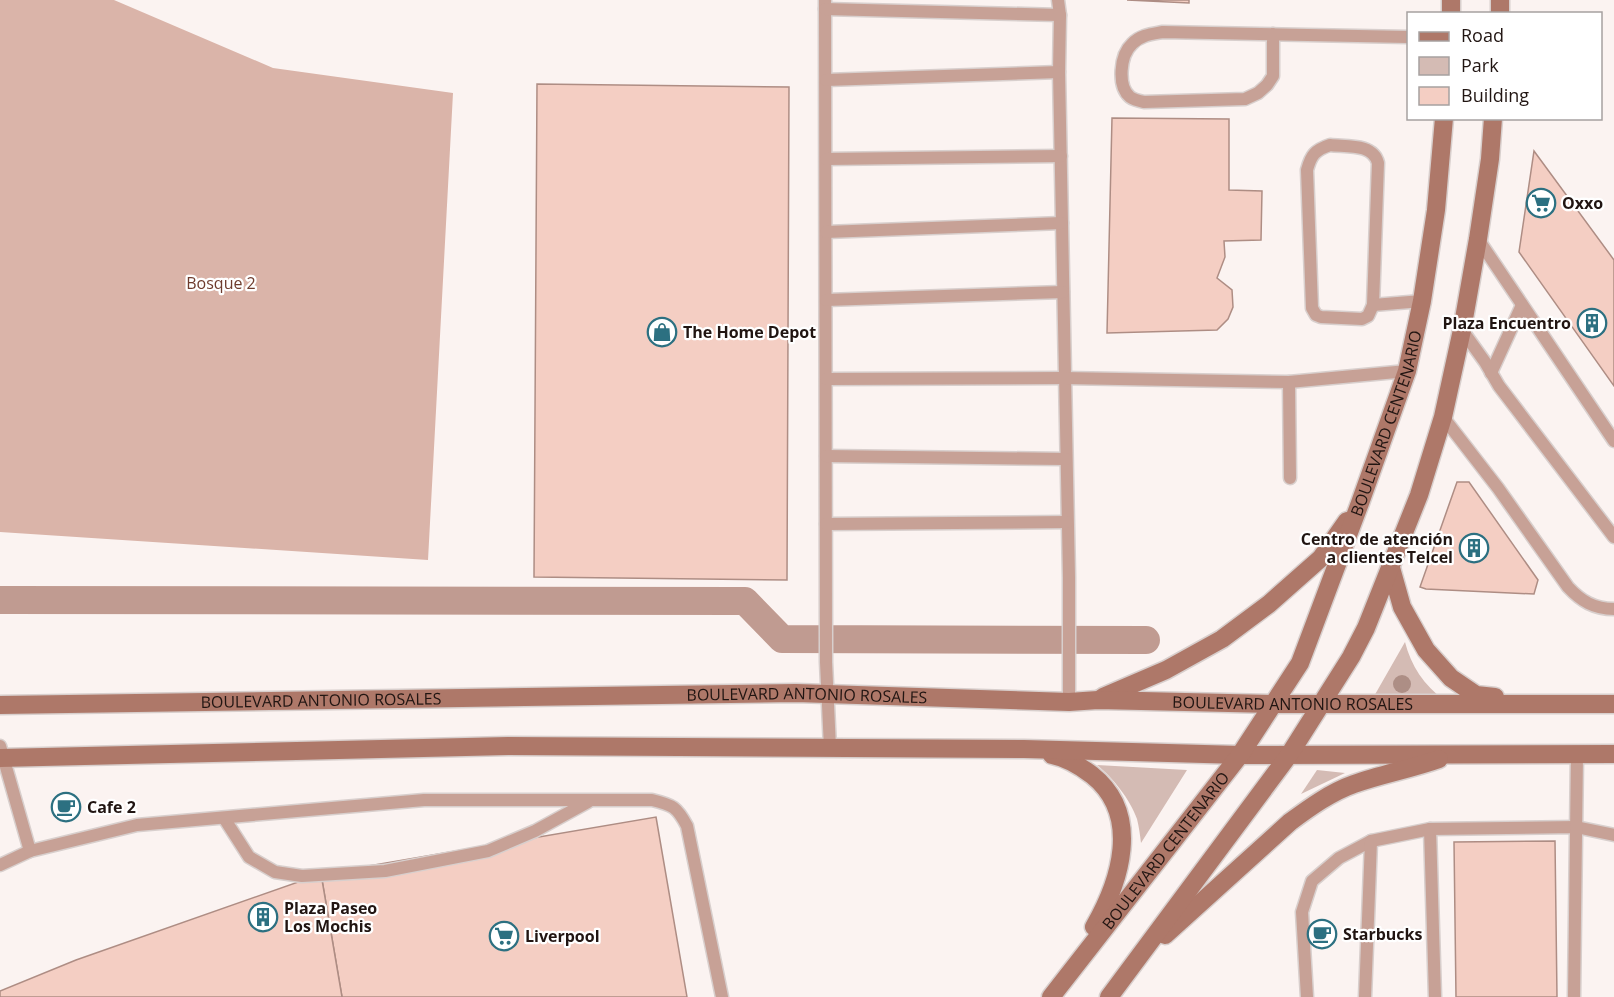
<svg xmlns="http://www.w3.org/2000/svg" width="1614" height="997" viewBox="0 0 1614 997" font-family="'Open Sans',sans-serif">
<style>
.green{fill:#d4bbb4}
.forest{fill:#dab4a9}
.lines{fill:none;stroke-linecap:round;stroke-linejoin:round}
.canal{stroke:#c09b91;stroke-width:28}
.building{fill:#f4cec3;stroke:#ae8d84;stroke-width:1.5}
.lane-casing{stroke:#d8cfcd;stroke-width:15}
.secondary-casing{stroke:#d8cfcd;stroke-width:21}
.lane{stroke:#c7a196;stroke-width:12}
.secondary{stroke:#ae7869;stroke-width:18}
.tree{fill:#ad8e85}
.labels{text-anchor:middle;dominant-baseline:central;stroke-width:4.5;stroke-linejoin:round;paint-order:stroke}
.poi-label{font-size:16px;font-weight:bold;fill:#211512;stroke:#fff;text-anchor:start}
.park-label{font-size:16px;fill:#6e3b2d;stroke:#fff}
.street-label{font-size:16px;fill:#211512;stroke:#fff}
</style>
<rect width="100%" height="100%" fill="#fbf3f1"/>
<g class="green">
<path d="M1405,642C1411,666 1424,685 1444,700L1373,698Z"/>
<path d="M1097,765L1187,770L1141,843C1140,835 1139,827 1137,819C1130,799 1113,778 1097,765Z"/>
<polygon points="1317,770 1345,773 1301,794"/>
</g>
<polygon class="forest" points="0,0 114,0 273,68 453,93 428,560 0,532"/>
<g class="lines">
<polyline class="canal" points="0,600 745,601 782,639 1146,640"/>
</g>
<g class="building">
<polygon points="1127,0 1189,0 1189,3"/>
<polygon points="537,84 789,87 787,580 534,577"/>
<polygon points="1112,118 1229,119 1229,190 1262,191 1261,240 1224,241 1225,257 1217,278 1232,290 1233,307 1228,319 1217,330 1107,333"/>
<polygon points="1534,151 1614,260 1614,386 1519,252"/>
<polygon points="1457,482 1469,482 1538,580 1534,594 1426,589 1420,587"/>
<polygon points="656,817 687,997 342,997 321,874"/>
<polygon points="1555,841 1557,997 1456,997 1454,842"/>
<polygon points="321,874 342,997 0,997 0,991 76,960"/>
</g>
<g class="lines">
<g class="lane-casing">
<g id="lane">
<polyline points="825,0 826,662 830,748"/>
<polyline points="1058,0 1060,15 1059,72 1069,577 1069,702"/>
<polyline points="825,9 1060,15"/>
<path d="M1273,34V76L1267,85L1258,93L1245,99L1144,102C1139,101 1134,100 1130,97C1117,86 1120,55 1132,44C1140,35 1152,34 1163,32L1408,37"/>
<polyline points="826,80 1059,72"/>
<path d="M1330,145C1346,147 1373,143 1378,163L1373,305L1368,316L1362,319L1321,317L1316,315L1312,308L1307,170C1311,155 1315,150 1330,145Z"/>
<polyline points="826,159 1061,156"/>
<polyline points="826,232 1062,223"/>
<polyline points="1478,239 1614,441"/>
<polyline points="826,300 1063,292"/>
<polyline points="1373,305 1422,301"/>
<polyline points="1462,330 1485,362 1499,386 1614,537"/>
<polyline points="1491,373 1522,305"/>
<polyline points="826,379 1064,378 1289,382 1407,371"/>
<polyline points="1289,382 1290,478"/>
<path d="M1443,417L1498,488L1568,587C1581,601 1594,609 1614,609"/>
<polyline points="826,456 1066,459"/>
<polyline points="826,524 1067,522"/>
<polyline points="0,746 30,851 0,865"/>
<polyline points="224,818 249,857 275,872 302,876 385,871 488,851 535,831 588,802"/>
<polyline points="1430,829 1435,997"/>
<path d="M30,851L137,825L424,800H652C673,805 677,807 687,826L722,997"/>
<polyline points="1307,997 1302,912 1312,881 1339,858 1371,841 1430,829 1576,827 1614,835"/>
<polyline points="1365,997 1371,841"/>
<polyline points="1574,997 1577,754"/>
</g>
</g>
<g class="secondary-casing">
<g id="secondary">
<polyline points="1451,14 1451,0"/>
<polyline points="1500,14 1500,0"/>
<polyline points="1391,568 1402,607 1426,650 1451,678 1476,695 1495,697"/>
<polyline points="1103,697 1166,670 1222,639 1269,604 1321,558 1347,521"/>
<path id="s1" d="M0,705L796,693L1069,702L1098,700L1273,704H1614"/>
<path d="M1052,755C1067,758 1080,766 1092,775C1142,815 1120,882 1094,927"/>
<polyline points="0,758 508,746 1024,749 1240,755 1614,754"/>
<path d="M1165,935L1290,822C1309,808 1331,792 1354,784C1382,774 1411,769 1439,759"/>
<path id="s2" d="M1051,997L1240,755L1300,663L1360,503L1407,371L1422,301L1436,210L1444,118"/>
<polyline points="1109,997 1289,755 1351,657 1366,628 1419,495 1443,417 1462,330 1478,239 1490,159 1493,118"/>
</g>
</g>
<use href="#lane" class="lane"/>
<use href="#secondary" class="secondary"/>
</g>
<circle class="tree" cx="1402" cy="684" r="9"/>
<defs>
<g id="supermarket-ring" transform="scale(1.5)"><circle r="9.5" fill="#fff" stroke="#2c7081" stroke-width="1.5"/><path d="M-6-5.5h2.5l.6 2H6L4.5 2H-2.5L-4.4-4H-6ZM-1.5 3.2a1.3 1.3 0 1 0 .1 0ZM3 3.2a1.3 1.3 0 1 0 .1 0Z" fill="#2c7081"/></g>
<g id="building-ring" transform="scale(1.5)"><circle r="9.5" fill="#fff" stroke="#2c7081" stroke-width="1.5"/><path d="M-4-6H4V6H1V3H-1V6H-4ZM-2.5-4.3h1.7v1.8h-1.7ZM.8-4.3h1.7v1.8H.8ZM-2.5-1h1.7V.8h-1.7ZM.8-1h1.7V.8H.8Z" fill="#2c7081"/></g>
<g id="shop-ring" transform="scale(1.5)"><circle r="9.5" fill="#fff" stroke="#2c7081" stroke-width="1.5"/><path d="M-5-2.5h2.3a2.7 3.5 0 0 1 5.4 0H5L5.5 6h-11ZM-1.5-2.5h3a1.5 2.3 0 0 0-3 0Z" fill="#2c7081"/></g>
<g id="cafe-ring" transform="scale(1.5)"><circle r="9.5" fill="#fff" stroke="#2c7081" stroke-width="1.5"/><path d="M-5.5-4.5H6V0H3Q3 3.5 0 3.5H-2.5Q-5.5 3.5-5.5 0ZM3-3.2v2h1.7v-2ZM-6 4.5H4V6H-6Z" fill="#2c7081"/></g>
</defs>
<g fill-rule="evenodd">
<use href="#supermarket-ring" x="1541" y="203"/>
<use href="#building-ring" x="1592" y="323"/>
<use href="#shop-ring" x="662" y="332"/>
<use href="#building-ring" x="1474" y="548"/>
<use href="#cafe-ring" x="66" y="807"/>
<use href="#building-ring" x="263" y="917"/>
<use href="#cafe-ring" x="1322" y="934"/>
<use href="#supermarket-ring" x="504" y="936"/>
</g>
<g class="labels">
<g class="poi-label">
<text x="1562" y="203">Oxxo</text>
<text x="1571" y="323" text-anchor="end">Plaza Encuentro</text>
<text x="683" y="332">The Home Depot</text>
<text x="1453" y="539" text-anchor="end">Centro de atención<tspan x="1453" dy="18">a clientes Telcel</tspan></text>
<text x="87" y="807">Cafe 2</text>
<text x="284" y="908">Plaza Paseo<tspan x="284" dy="18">Los Mochis</tspan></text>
<text x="1343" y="934">Starbucks</text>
<text x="525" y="936">Liverpool</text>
</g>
<g class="park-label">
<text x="221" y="283">Bosque 2</text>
</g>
<g class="street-label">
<text stroke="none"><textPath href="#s2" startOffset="672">BOULEVARD CENTENARIO</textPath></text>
<text stroke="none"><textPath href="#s1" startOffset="807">BOULEVARD ANTONIO ROSALES</textPath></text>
<text stroke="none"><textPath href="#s1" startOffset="321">BOULEVARD ANTONIO ROSALES</textPath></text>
<text stroke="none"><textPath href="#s1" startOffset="1293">BOULEVARD ANTONIO ROSALES</textPath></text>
<text stroke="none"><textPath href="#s2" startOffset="186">BOULEVARD CENTENARIO</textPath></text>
</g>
</g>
<rect x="1407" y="12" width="195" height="108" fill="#ffffff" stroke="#a6a1a0" stroke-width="1.5"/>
<rect x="1419" y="32" width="30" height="9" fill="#ae7869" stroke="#a6a1a0" stroke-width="1.5"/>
<text x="1461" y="42" font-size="18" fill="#211512">Road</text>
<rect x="1419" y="57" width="30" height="18" fill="#d4bbb4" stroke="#a6a1a0" stroke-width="1.5"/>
<text x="1461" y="72" font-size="18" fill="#211512">Park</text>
<rect x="1419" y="87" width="30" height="18" fill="#f4cec3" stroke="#a6a1a0" stroke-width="1.5"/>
<text x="1461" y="102" font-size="18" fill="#211512">Building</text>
</svg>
